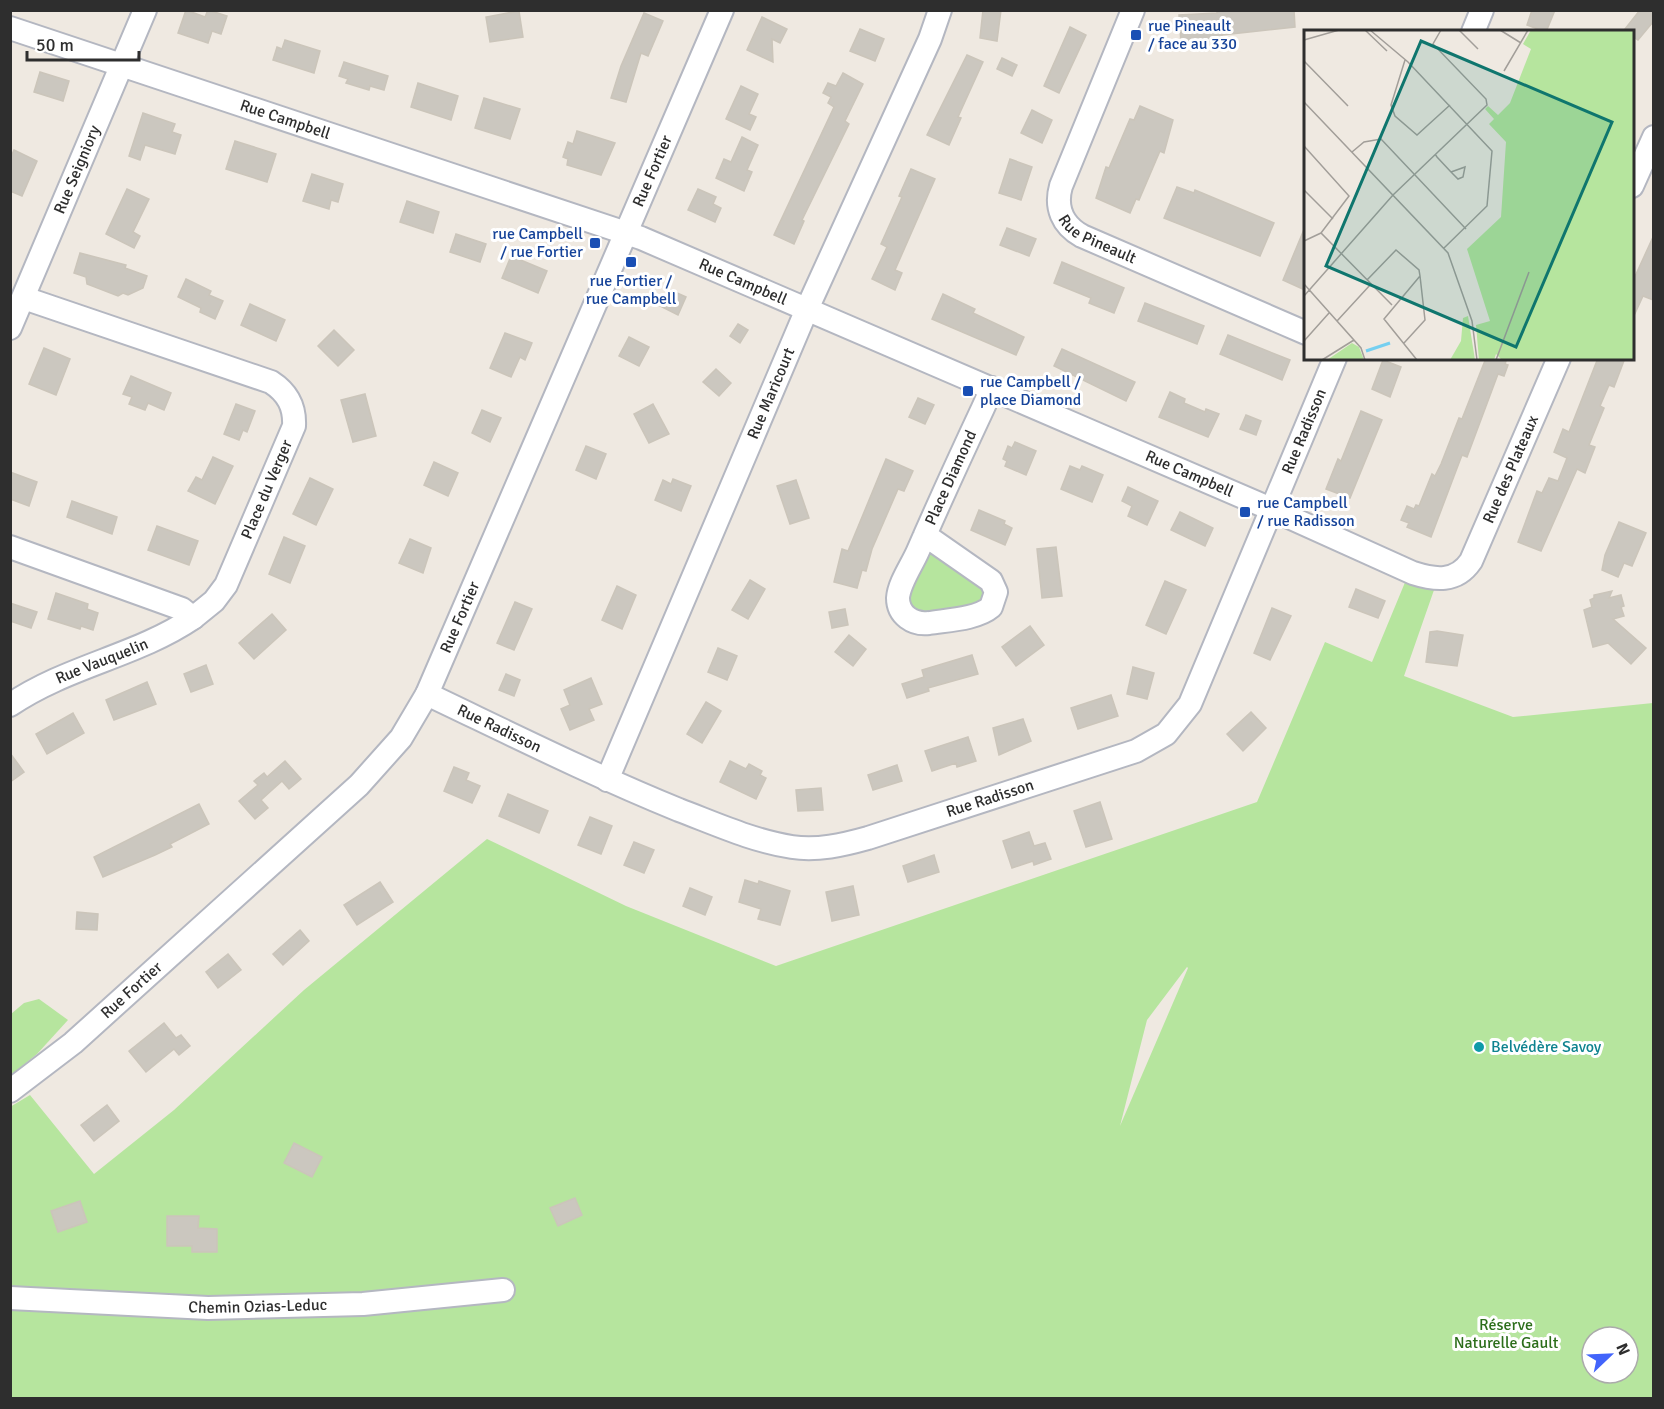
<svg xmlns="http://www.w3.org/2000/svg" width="1664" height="1409" viewBox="0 0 1664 1409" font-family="Signika,sans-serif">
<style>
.green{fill:#b6e59e;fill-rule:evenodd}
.building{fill:#cbc7bf;stroke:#cbc5ba;stroke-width:1.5}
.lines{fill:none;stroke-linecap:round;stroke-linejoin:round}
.minor-casing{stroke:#b4b7c1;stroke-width:26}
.minor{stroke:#fff;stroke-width:22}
.transit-dot{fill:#1a4fb4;stroke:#fff;stroke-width:2}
.culture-dot{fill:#0f9aa8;stroke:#fff;stroke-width:2}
.labels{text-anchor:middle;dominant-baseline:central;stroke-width:6;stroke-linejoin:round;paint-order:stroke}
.transit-label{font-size:16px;fill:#164399;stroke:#fff;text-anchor:start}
.street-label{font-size:16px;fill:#2e2e2e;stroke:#fff}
.culture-label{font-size:16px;fill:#0d838f;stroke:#fff;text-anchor:start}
.park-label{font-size:16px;fill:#2c6e1b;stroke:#fff}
.inset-river{fill:none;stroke:#75cff0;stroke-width:3}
.inset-road{fill:none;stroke:#a29e99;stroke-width:1.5}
.view{fill:#0f766e;fill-opacity:0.15;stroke:#0f766e;stroke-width:3}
.inset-edge{fill:none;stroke:#2e2e2e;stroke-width:3}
</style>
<rect width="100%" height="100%" fill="#efe9e1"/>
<g class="green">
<polygon points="931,553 982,588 985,597 979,605 917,615 906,598 927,555"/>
<path d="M1406,580L1434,590L1404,676L1513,717L1653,703V1398H11L10,1107L30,1095L94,1174L174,1110L304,990L487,839L626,906L776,966L1257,802L1325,642L1372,662ZM1187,967L1188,968L1120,1126L1147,1020ZM1592,1337H1628V1373H1592Z"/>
<polygon points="39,999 68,1020 37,1054 11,1075 11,1014 24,1003"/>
</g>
<g class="building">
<polygon points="186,10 205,17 208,10 227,16 221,34 212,31 208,43 178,33"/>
<polygon points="983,10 1001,10 997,41 980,38"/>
<polygon points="1217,10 1294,10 1295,27 1222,35 1222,40 1181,43 1179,15 1217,13"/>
<polygon points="1532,10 1555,10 1546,32 1527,25"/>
<polygon points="1640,10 1653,10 1653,22 1638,40 1632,36 1632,32 1625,29"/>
<polygon points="519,11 523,37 490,42 486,17"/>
<polygon points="644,13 663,21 648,56 641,53 626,102 611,98 621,66"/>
<polygon points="762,17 787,29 780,43 772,39 773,62 747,50"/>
<polygon points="1070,27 1086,35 1059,93 1044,86"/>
<polygon points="860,29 884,39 875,61 850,51"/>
<polygon points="285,40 320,51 314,73 273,60 277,47 282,49"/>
<polygon points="967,55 983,62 958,117 961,118 949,145 927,135"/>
<polygon points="1002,58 1017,65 1012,76 997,69"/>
<polygon points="344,62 388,76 384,90 370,86 369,90 346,83 348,79 339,76"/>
<polygon points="40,72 69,81 63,101 34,92"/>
<polygon points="843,73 863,84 845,121 849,124 802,220 804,221 794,244 774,235 834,107 828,103 831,97 823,93 828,83 836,86"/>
<polygon points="418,83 458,96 451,120 411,107"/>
<polygon points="741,86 758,94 749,114 756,117 750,130 726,119"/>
<polygon points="484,98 520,109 510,139 475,128"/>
<polygon points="1140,106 1173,120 1164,153 1160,151 1139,200 1136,199 1130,213 1096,198 1106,167 1109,168 1130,119 1134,120"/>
<polygon points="1032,110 1052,120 1042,143 1021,133"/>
<polygon points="143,113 175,124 172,132 181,135 175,154 145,145 140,160 129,156"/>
<polygon points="577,131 615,143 601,175 567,165 568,159 563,157 568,142 573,144"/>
<polygon points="742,137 758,145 747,170 752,172 744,191 716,178 724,159 731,162"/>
<polygon points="235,141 276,154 267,182 226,169"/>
<polygon points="14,150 37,161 22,196 10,191 10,159"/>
<polygon points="1010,159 1032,167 1021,200 999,193"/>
<polygon points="911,169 935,179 895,270 902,273 895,290 872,279 887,247 881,244 902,197 899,196"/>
<polygon points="312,174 343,184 338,202 331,200 329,209 303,201"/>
<polygon points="1177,187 1194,193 1195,190 1274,223 1260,256 1164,218"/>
<polygon points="127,189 149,199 133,232 140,236 134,248 106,234"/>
<polygon points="698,189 716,197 713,204 721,208 715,222 688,210"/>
<polygon points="407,201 439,212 433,233 400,222"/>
<polygon points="1305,227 1305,290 1283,280"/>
<polygon points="1007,228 1036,239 1029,256 1000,245"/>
<polygon points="456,234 486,244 480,262 450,252"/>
<polygon points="1653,237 1653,300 1643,296 1632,320 1632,283"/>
<polygon points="80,253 126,265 125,268 147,276 143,288 128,295 123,293 118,296 87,284 86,277 74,273"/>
<polygon points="511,256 547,271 538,293 502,278"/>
<polygon points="1062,262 1124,288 1114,313 1089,303 1091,298 1054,283"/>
<polygon points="186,279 211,291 209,295 223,301 215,319 200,312 201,308 178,297"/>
<polygon points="668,289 686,297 678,315 660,306"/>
<polygon points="943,294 975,309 973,313 1024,337 1016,355 932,319"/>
<polygon points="1145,303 1204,326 1197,344 1138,321"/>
<polygon points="250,304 285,320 276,341 241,325"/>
<polygon points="738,324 748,330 740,343 730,336"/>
<polygon points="334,330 354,350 338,366 318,346"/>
<polygon points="505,333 532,343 525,360 520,357 511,377 490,368"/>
<polygon points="1228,335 1290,360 1282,380 1220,354"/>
<polygon points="629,337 649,347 639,366 619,356"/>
<polygon points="44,348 70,359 56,395 29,384"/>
<polygon points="1062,349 1135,382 1126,401 1054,366"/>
<polygon points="1486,358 1507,358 1505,364 1508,365 1504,376 1498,374 1467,457 1462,455 1431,537 1407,527 1409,523 1401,520 1407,506 1414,509 1416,505 1419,506 1432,474 1435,476 1441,464 1459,418 1462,419"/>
<polygon points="1598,358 1625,358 1614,387 1609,385 1600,406 1604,408 1589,445 1595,447 1585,473 1577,469 1541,551 1518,542 1537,491 1542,493 1549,478 1558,481 1567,458 1554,452 1563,429 1569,432"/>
<polygon points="1383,360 1401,367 1390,397 1372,389"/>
<polygon points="716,369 731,383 719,396 703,382"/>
<polygon points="131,376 171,393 164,410 148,403 145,410 129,404 132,397 123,394"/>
<polygon points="1170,392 1185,399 1184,403 1205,412 1206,409 1219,414 1208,437 1159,417"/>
<polygon points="365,394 376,436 353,442 341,400"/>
<polygon points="918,398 934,405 925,424 909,417"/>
<polygon points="236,404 255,411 247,432 243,430 239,440 224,434"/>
<polygon points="653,404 669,434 649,443 634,414"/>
<polygon points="482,410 501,418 490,442 472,433"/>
<polygon points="1361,411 1382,420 1350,498 1326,489 1338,459 1341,461"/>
<polygon points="1246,415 1261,421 1256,435 1240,429"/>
<polygon points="1015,442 1036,451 1026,475 1005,466 1007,461 1003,459 1008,446 1012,448"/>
<polygon points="586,446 606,454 596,479 576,470"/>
<polygon points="213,457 233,466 215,504 188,491 196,477 202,480"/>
<polygon points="886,459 913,471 904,491 898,489 872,549 866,571 862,570 857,588 834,582 842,549 848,551"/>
<polygon points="434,462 458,473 448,496 424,485"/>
<polygon points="1070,466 1080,470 1082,466 1103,475 1092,502 1061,489"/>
<polygon points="10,472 37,482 29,506 10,499"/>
<polygon points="310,478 333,489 316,525 293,514"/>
<polygon points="673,479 691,486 681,511 655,500 663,480 671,484"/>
<polygon points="796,480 809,518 790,524 777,486"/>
<polygon points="1128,487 1158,501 1147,525 1128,516 1132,506 1122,501"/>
<polygon points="72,501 117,517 112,534 67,517"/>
<polygon points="979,510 1005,521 1004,524 1012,528 1005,545 971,530"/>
<polygon points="1180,512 1213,528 1205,546 1171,530"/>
<polygon points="1619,522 1646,533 1632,566 1624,563 1618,577 1602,570 1605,555"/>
<polygon points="157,526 198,541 189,565 148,550"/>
<polygon points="284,537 305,546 290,583 269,574"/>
<polygon points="410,539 431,548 423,573 399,563"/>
<polygon points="1056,547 1062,596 1042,598 1037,549"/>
<polygon points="750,580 765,589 748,619 732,610"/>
<polygon points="1165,581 1186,590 1166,634 1146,625"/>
<polygon points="617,586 636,595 622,629 602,620"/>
<polygon points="1356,589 1385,601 1378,618 1349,607"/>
<polygon points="1612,591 1609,598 1621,595 1624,606 1621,607 1624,616 1613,619 1646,648 1631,664 1608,643 1593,647 1584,610 1592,607 1590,600 1594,598 1594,595"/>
<polygon points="56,593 88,604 87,609 98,613 93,630 81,626 80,629 48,619"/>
<polygon points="515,602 532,609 514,650 497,643"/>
<polygon points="10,603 37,612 31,628 10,621"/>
<polygon points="1272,608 1291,616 1270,660 1254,653"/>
<polygon points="845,609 848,625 832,628 829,612"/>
<polygon points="272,614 286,630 254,659 239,643"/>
<polygon points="1030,626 1044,645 1016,666 1002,647"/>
<polygon points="1437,631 1463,635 1457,666 1426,662 1430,632"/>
<polygon points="849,635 866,649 853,666 835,652"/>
<polygon points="718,648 737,656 727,680 708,672"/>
<polygon points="972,655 978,674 928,688 929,691 907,698 902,684 924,677 922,670"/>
<polygon points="206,665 213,684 191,692 184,674"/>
<polygon points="1133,667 1154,673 1147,699 1127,694"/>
<polygon points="506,674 520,680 514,696 499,690"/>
<polygon points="591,678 602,704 589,709 594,720 570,730 561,709 570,705 564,690"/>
<polygon points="147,682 156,704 114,720 106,700"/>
<polygon points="1111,695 1118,716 1078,729 1071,708"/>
<polygon points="706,702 721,711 702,743 687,734"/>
<polygon points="1251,712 1266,728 1243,751 1227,734"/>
<polygon points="73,713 84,733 47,754 36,734"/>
<polygon points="1023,719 1031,741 999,755 993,728"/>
<polygon points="968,737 976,761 957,767 956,763 932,771 925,751"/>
<polygon points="10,753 24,772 10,782"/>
<polygon points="285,761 301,779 289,789 282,781 261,800 268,808 255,819 239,801 258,785 254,781 264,773 267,777"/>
<polygon points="730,761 746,769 749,764 762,771 760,775 766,778 756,799 720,782"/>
<polygon points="897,765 902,781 873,790 868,775"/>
<polygon points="454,767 469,773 466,780 480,786 472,803 444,791"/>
<polygon points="821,788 823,810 798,811 796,790"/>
<polygon points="508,794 548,811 539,833 499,816"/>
<polygon points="1100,802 1112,839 1086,847 1074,811"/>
<polygon points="199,804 209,824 170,844 172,847 155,855 103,877 94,857"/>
<polygon points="590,817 612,826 601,854 578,845"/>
<polygon points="1029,832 1034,846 1045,843 1051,859 1034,865 1033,861 1012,868 1003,841"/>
<polygon points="634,842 654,850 644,873 624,865"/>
<polygon points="934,855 939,872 908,882 903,866"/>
<polygon points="745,880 758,884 759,881 790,891 780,925 758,919 761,909 739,902"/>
<polygon points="380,882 393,902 357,925 344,905"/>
<polygon points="853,886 859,915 832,921 826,892"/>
<polygon points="690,888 712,897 705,915 683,906"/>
<polygon points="77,912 98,914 97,930 76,929"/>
<polygon points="300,930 309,941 283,965 273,954"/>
<polygon points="228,954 241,970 218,988 206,972"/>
<polygon points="164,1023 176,1038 181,1035 190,1046 179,1055 174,1049 146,1072 129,1051"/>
<polygon points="107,1105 119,1121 94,1141 81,1125"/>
<polygon points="294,1143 322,1157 312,1177 284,1163"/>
<polygon points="575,1198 582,1215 558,1226 550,1208"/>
<polygon points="80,1201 87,1222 58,1232 51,1211"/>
<polygon points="167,1216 199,1216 198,1228 217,1229 217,1252 192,1252 192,1246 167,1246"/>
</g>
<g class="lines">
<g class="minor-casing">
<g id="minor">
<path id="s1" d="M1133,10L1061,186C1055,207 1062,225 1082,236L1306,333"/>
<path id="s2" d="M10,28L641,238L1271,509L1413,573C1435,580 1456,583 1471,561L1559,358"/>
<polyline points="1473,32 1482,10"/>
<polyline points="1632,186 1654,137"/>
<path id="s3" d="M10,328L145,10"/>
<path id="s4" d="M925,535L991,581L996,592L991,607C977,619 948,620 929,623C913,625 898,615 898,598C899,583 912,565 918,551C939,503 961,455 983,408L992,388"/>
<path id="s5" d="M10,547L182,609L193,618L214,601L226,585L294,426C295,407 288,393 271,382L24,298"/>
<path id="s6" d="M427,694C511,734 593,775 679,810C716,824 753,841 792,847C817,851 843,845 868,838L1136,751L1166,734L1190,704L1335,358"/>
<path id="s7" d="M10,705C67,666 137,656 193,618"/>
<path id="s8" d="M607,780L807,309L930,39L940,10"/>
<path id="s9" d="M10,1091L73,1043L359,785L401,738L427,694L722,10"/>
<path id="s10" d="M10,1298L208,1308L363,1304L503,1290"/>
</g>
</g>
<use href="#minor" class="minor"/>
</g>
<g class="transit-dot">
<rect x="1130" y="29" width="12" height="12" rx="3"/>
<rect x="589" y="237" width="12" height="12" rx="3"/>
<rect x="625" y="256" width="12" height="12" rx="3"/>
<rect x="962" y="385" width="12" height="12" rx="3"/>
<rect x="1239" y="506" width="12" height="12" rx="3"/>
</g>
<circle class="culture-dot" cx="1479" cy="1047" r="6"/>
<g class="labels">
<g class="transit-label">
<text x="1148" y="26">rue Pineault<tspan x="1148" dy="18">/ face au 330</tspan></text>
<text x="583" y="234" text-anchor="end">rue Campbell<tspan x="583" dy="18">/ rue Fortier</tspan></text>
<text x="631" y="281" text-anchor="middle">rue Fortier /<tspan x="631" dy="18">rue Campbell</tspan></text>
<text x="980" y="382">rue Campbell /<tspan x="980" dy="18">place Diamond</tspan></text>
<text x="1257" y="503">rue Campbell<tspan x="1257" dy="18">/ rue Radisson</tspan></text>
</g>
<g class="street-label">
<text stroke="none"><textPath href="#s2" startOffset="290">Rue Campbell</textPath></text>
<text stroke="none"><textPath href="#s3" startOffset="172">Rue Seigniory</textPath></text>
<text stroke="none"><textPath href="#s9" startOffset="1148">Rue Fortier</textPath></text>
<text stroke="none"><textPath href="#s1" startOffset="264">Rue Pineault</textPath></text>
<text stroke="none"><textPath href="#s2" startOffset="776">Rue Campbell</textPath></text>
<text stroke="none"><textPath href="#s8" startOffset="420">Rue Maricourt</textPath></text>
<text stroke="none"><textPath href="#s6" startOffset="1124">Rue Radisson</textPath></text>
<text stroke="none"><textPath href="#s2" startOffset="1671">Rue des Plateaux</textPath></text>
<text stroke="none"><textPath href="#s2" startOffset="1262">Rue Campbell</textPath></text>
<text stroke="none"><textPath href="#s4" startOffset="350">Place Diamond</textPath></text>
<text stroke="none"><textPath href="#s5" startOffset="348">Place du Verger</textPath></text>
<text stroke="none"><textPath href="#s9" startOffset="662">Rue Fortier</textPath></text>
<text stroke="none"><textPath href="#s7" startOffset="102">Rue Vauquelin</textPath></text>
<text stroke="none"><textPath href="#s6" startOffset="80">Rue Radisson</textPath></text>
<text stroke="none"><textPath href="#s6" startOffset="602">Rue Radisson</textPath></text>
<text stroke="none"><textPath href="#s9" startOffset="158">Rue Fortier</textPath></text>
<text stroke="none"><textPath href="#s10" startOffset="248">Chemin Ozias-Leduc</textPath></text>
</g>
<g class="culture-label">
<text x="1491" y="1047">Belvédère Savoy</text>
</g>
<g class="park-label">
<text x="1506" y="1325">Réserve<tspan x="1506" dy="18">Naturelle Gault</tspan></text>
</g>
</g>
<g transform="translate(1304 30)">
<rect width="330" height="330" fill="#efe9e1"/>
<path d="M227,0H330V330H198L192,324L190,330H175L172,295L186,291L163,219L197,187L202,112L185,94L190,89L181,79L184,76L194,85L206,73L227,19L219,14ZM164,286L171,330H146L157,311L159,288ZM48,313L55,317L60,330H23Z" fill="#b6e59e"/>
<path class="inset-river" d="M62,321L86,313"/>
<path class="inset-road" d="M61,0L83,21M66,0L104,32L188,121L183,176L140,218M155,0L174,19M196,0L217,13M0,10L35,0M101,30L87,75L91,86L113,105L146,75M0,31L44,76M200,41L224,0M0,72L144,223L168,291L173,330M0,116L45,166L17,203M48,122L60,112L77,109L162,199M131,124L133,127L147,142L154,149L159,147L161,137L147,142M0,160L29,189M0,211L17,203L88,275M63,250L92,220L115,240L116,246L80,289L113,330M0,254L57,318L61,330M0,266L89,165L183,75L182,69L129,14L137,0M33,291L67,254M0,311L25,283M100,313L121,290L116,246M18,330L50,310M192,330L225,242"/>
<path class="view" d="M117,11L308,92L212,317L22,236Z"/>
<rect width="330" height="330" class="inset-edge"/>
</g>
<rect width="1664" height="1409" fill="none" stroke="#2e2e2e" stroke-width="24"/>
<g transform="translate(1610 1355) rotate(67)"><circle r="28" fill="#ffffff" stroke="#ababab" stroke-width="1.5"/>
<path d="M0-4.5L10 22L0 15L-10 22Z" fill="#4264fb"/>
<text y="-9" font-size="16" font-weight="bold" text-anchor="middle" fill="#2e2e2e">N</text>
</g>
<path d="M27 51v9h112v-9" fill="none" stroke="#2e2e2e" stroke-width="3"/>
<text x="36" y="51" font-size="18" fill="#2e2e2e" stroke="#ffffff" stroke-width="4.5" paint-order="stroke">50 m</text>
</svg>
